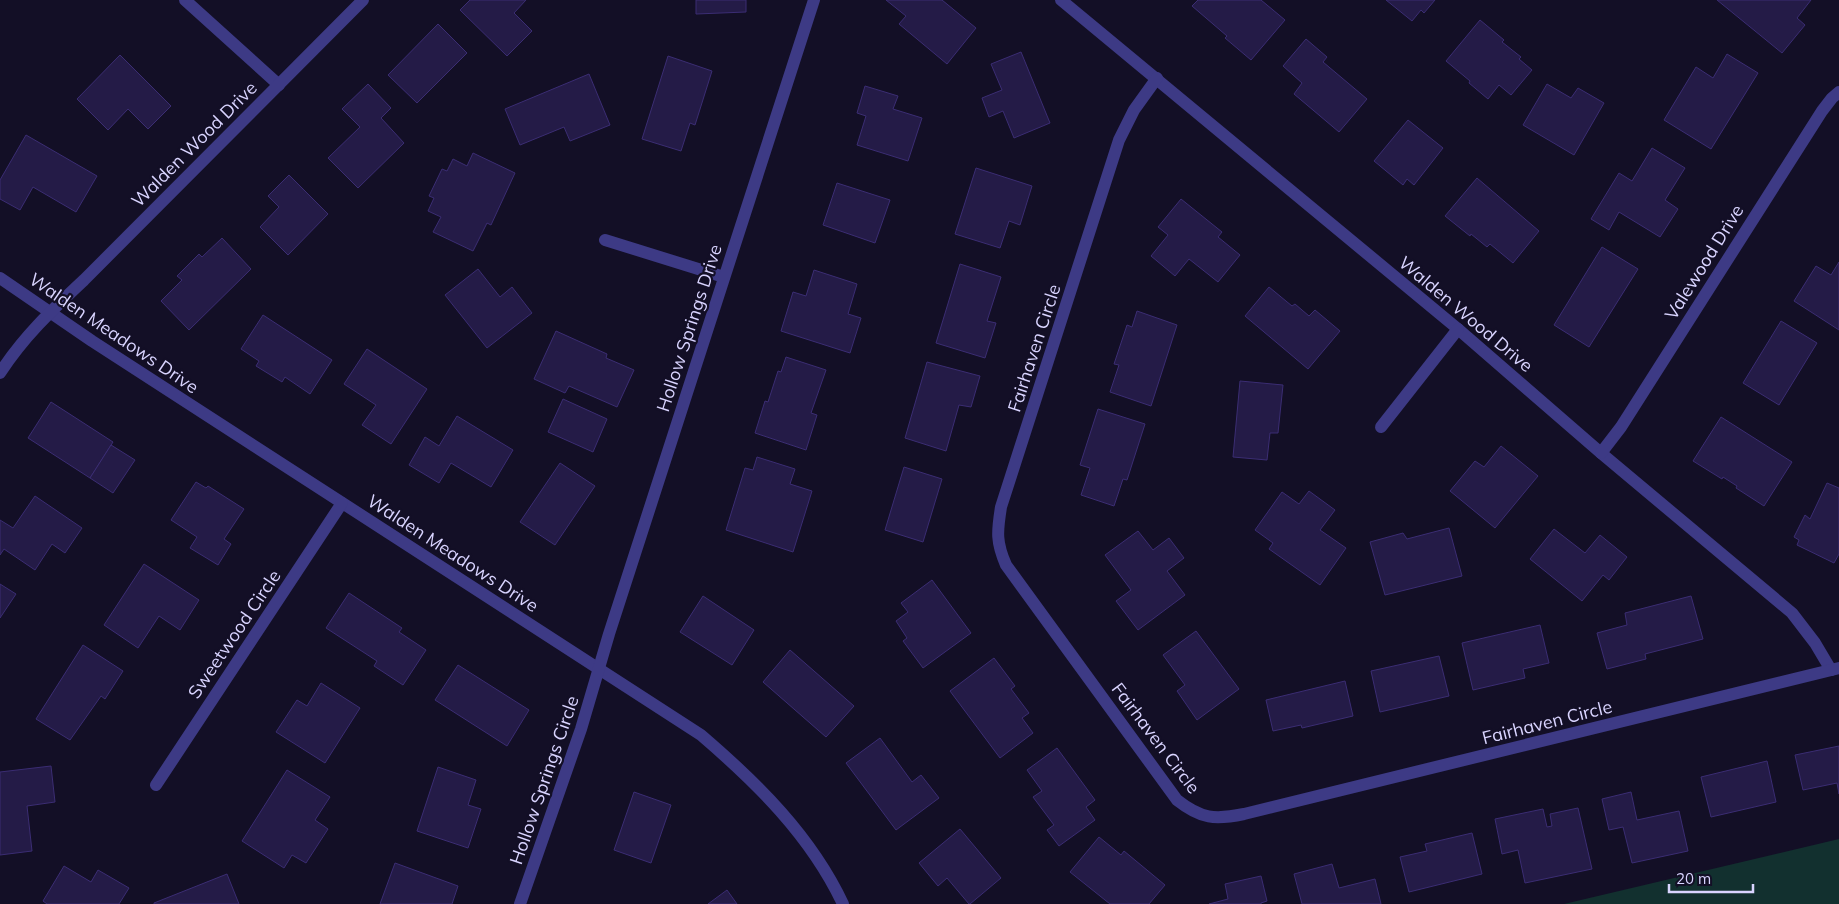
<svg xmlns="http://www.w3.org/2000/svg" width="1839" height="904" viewBox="0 0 1839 904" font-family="Mulish,sans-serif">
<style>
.green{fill:#12302f}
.building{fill:#241b47;stroke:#3b2d73}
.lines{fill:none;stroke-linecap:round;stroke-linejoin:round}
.minor{stroke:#3d3a85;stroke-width:12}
.labels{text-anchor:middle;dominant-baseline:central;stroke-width:4.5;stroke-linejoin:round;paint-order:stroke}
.street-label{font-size:18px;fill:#d9d4ff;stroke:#130f26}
</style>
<rect width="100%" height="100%" fill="#130f26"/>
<polygon class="green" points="1839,839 1839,904 1564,904"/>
<g class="building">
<polygon points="470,0 526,0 514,13 532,31 507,56 460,10"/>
<polygon points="696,0 746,0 746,12 696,14"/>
<polygon points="886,0 942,0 976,28 947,64 899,24 906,16"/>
<polygon points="1198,0 1261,0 1285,20 1251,60 1225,38 1227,36 1192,6"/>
<polygon points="1386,0 1435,0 1424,13 1421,10 1412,21"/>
<polygon points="1717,0 1811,0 1797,18 1805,25 1782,53"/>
<polygon points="1480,20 1504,40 1502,42 1521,57 1519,59 1532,70 1511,95 1499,85 1488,99 1469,83 1470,81 1446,61"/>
<polygon points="438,24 467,53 417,103 388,75"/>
<polygon points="1306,39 1327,57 1323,62 1367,99 1339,132 1294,94 1302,83 1283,66"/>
<polygon points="1021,52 1050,123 1014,138 1003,111 989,117 982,98 1002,90 991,64"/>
<polygon points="1727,54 1758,73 1711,149 1664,120 1696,67 1713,78"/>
<polygon points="120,55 171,106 148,129 128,109 108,130 77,99"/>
<polygon points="668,56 712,71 695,125 690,123 681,151 642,139"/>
<polygon points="589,74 610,125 570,141 564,127 520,145 505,109"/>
<polygon points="368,84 391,108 381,118 404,143 358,188 328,158 360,127 342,109"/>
<polygon points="1547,84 1571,98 1578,88 1604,103 1574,155 1523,125"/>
<polygon points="865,86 898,96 893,109 922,118 908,161 857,145 866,116 857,113"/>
<polygon points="1408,120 1443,148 1414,185 1407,179 1403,185 1374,161"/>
<polygon points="26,135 97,176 76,212 33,187 20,210 0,199 0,180"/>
<polygon points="1652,148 1685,168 1665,200 1678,209 1660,237 1619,212 1609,230 1591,219 1619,173 1632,181"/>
<polygon points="473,153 515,173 491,225 487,223 473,251 433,232 441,217 428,211 434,198 429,196 442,169 447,171 453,159 467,166"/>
<polygon points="976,168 1032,186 1020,225 1009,221 1000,248 955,234"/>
<polygon points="289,175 328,214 288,255 260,227 279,207 268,196"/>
<polygon points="1477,178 1539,231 1513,263 1490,244 1487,247 1471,234 1470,236 1445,216"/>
<polygon points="837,183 890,200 875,243 823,225"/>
<polygon points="1181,199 1222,232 1218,237 1240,255 1218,282 1189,259 1175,276 1151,256 1168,235 1158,227"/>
<polygon points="222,238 251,269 189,330 161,301 182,280 177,276 199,254 202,257"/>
<polygon points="1602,247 1638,269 1589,347 1554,325"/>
<polygon points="1839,262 1839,330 1794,301 1816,266 1831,275"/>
<polygon points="960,264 1001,277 987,321 996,323 985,358 936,343"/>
<polygon points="478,269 500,297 512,287 532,313 487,348 445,295"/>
<polygon points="814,270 857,284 848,314 861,318 850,353 781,331 793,292 806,296"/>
<polygon points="1269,287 1292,306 1295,304 1309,316 1315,310 1340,331 1308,369 1245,316"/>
<polygon points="1137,311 1177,325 1151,406 1110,392 1119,365 1114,364 1127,325 1132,327"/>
<polygon points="263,315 332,360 310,394 285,377 282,382 256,366 259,361 241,349"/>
<polygon points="1781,321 1817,343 1779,405 1743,383"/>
<polygon points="556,331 607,354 606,358 634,370 617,407 569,386 565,393 534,379"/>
<polygon points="367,349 427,389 391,444 362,425 376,405 344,384"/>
<polygon points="786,357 826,370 811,413 817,415 806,450 755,433 765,401 768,402 778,371 781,372"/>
<polygon points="927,362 980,376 971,407 959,405 946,451 905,438"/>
<polygon points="1240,381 1283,385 1278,433 1270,433 1267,460 1233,457"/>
<polygon points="563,399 607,419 593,452 548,432"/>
<polygon points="51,402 113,442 90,478 28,438"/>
<polygon points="1098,409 1145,424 1127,480 1123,479 1114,506 1081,495 1090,468 1080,465"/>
<polygon points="457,416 513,450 491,487 451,463 439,483 409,465 425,437 439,446"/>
<polygon points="1721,417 1792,462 1764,506 1736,488 1737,486 1723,477 1722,479 1693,461"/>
<polygon points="111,445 135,460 113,493 90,478"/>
<polygon points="1501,446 1538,476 1495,528 1450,491 1475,461 1484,467"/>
<polygon points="757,457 795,469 790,484 812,491 793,552 726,530 745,468 753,470"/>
<polygon points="560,463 595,486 555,545 520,522"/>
<polygon points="904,467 942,479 923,542 885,530"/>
<polygon points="196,482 206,488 208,486 244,509 224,539 231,544 218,565 190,548 197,537 171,520"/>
<polygon points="1827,483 1839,488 1839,554 1834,563 1797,545 1799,540 1794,537 1805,515 1810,519"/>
<polygon points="1309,491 1335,510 1320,530 1346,548 1320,585 1269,549 1273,543 1255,530 1282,492 1299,504"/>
<polygon points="35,496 82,528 65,553 52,544 35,570 4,549 0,555 0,520 13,528"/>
<polygon points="1449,528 1462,576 1385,595 1370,542 1403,533 1407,539"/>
<polygon points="1554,529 1585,553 1600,535 1627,557 1609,580 1603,575 1582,601 1530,559"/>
<polygon points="1138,531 1153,550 1169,538 1184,558 1167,571 1185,595 1138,630 1116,601 1131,590 1105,555"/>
<polygon points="144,564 199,600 180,630 159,616 138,648 104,625"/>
<polygon points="932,580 971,633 923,668 903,641 907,638 896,621 908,612 901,603"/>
<polygon points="0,584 16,594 0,618"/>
<polygon points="349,593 402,628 399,632 426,650 403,685 374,666 377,661 326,628"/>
<polygon points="703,596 754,630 732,665 680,632"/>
<polygon points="1691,596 1703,639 1645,654 1646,659 1607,669 1597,633 1627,625 1625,613"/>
<polygon points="1540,625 1549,663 1523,669 1525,678 1473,690 1462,643"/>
<polygon points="1196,631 1239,689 1197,720 1177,691 1185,685 1163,655"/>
<polygon points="83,645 123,671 105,699 101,696 70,740 36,719"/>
<polygon points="790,650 854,706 826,737 763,682"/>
<polygon points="1439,656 1449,696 1380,712 1371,671"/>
<polygon points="994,658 1015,686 1011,689 1029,713 1022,718 1033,733 1000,758 950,691"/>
<polygon points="458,665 529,710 507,746 435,700"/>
<polygon points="1345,681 1353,716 1302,728 1301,725 1273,731 1266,700"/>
<polygon points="321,683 360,708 325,763 276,732 297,700 307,706"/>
<polygon points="880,738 912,782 921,775 939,798 896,830 846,763"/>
<polygon points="1839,746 1839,794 1837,783 1803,790 1795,755"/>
<polygon points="1057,748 1095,800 1086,807 1095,820 1059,846 1047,830 1054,825 1033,797 1042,791 1027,770"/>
<polygon points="1767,761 1776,802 1711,817 1701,777"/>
<polygon points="51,766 55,802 27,806 32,851 0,855 0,772"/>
<polygon points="438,767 476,780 468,805 481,809 468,848 417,831"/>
<polygon points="287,770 330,797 315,820 328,829 306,863 292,855 284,868 242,841"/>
<polygon points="634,792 671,805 651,863 614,850"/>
<polygon points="1631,792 1637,820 1679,811 1688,851 1632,863 1623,827 1609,830 1602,799"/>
<polygon points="1578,808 1592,869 1525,883 1518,850 1502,854 1495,819 1543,809 1547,827 1552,826 1550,814"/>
<polygon points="960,829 1001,878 970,904 969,904 947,878 938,886 919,863"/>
<polygon points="1472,833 1482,874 1409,892 1400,857 1427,851 1425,844"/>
<polygon points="1099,837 1121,855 1124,851 1165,885 1149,904 1110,904 1070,872"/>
<polygon points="395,863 458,886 452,904 380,904"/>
<polygon points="1332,864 1339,888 1375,879 1381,904 1302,904 1294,874"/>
<polygon points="64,866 91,882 98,870 129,888 119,904 47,904 43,901"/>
<polygon points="227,874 239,904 154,904 154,903"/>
<polygon points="1261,876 1267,901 1261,903 1261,904 1209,904 1228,899 1225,884"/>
<polygon points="727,890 737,904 708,904"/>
</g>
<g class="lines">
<g class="minor">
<polyline points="185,0 279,85"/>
<polyline points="1061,0 1458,329 1601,453 1792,613 1815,643 1831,670"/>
<path d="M1157,78L1134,110L1119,140L1001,507C997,532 996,542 1006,565L1177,800C1201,819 1215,820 1244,814L1839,668"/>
<polyline points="605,240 724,277"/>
<path d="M0,278L92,341L701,735C757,783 811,836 843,904"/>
<path d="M0,373C24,336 52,310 84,280L363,0"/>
<polyline points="1381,427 1458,329"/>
<polyline points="1601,453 1621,427 1822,111 1832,98 1839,92"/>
<polyline points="156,785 342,503"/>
<polyline points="520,904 581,729 609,634 814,0"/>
</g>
</g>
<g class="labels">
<g class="street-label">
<text transform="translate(194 144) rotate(-45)">Walden Wood Drive</text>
<text transform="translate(1704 262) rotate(-58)">Valewood Drive</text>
<text transform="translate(1466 314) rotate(40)">Walden Wood Drive</text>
<text transform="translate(689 328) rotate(-72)">Hollow Springs Drive</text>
<text transform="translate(114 333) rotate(34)">Walden Meadows Drive</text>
<text transform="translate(1034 348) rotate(-72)">Fairhaven Circle</text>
<text transform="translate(453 553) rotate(33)">Walden Meadows Drive</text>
<text transform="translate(234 634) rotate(-56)">Sweetwood Circle</text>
<text transform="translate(1547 722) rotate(-14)">Fairhaven Circle</text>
<text transform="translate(1156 738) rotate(53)">Fairhaven Circle</text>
<text transform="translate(544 780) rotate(-71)">Hollow Springs Circle</text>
</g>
</g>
<path d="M1669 884v8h84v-8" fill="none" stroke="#d9d4ff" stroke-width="2.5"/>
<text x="1676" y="884" font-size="15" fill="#d9d4ff" stroke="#130f26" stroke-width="4" paint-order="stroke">20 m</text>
</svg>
